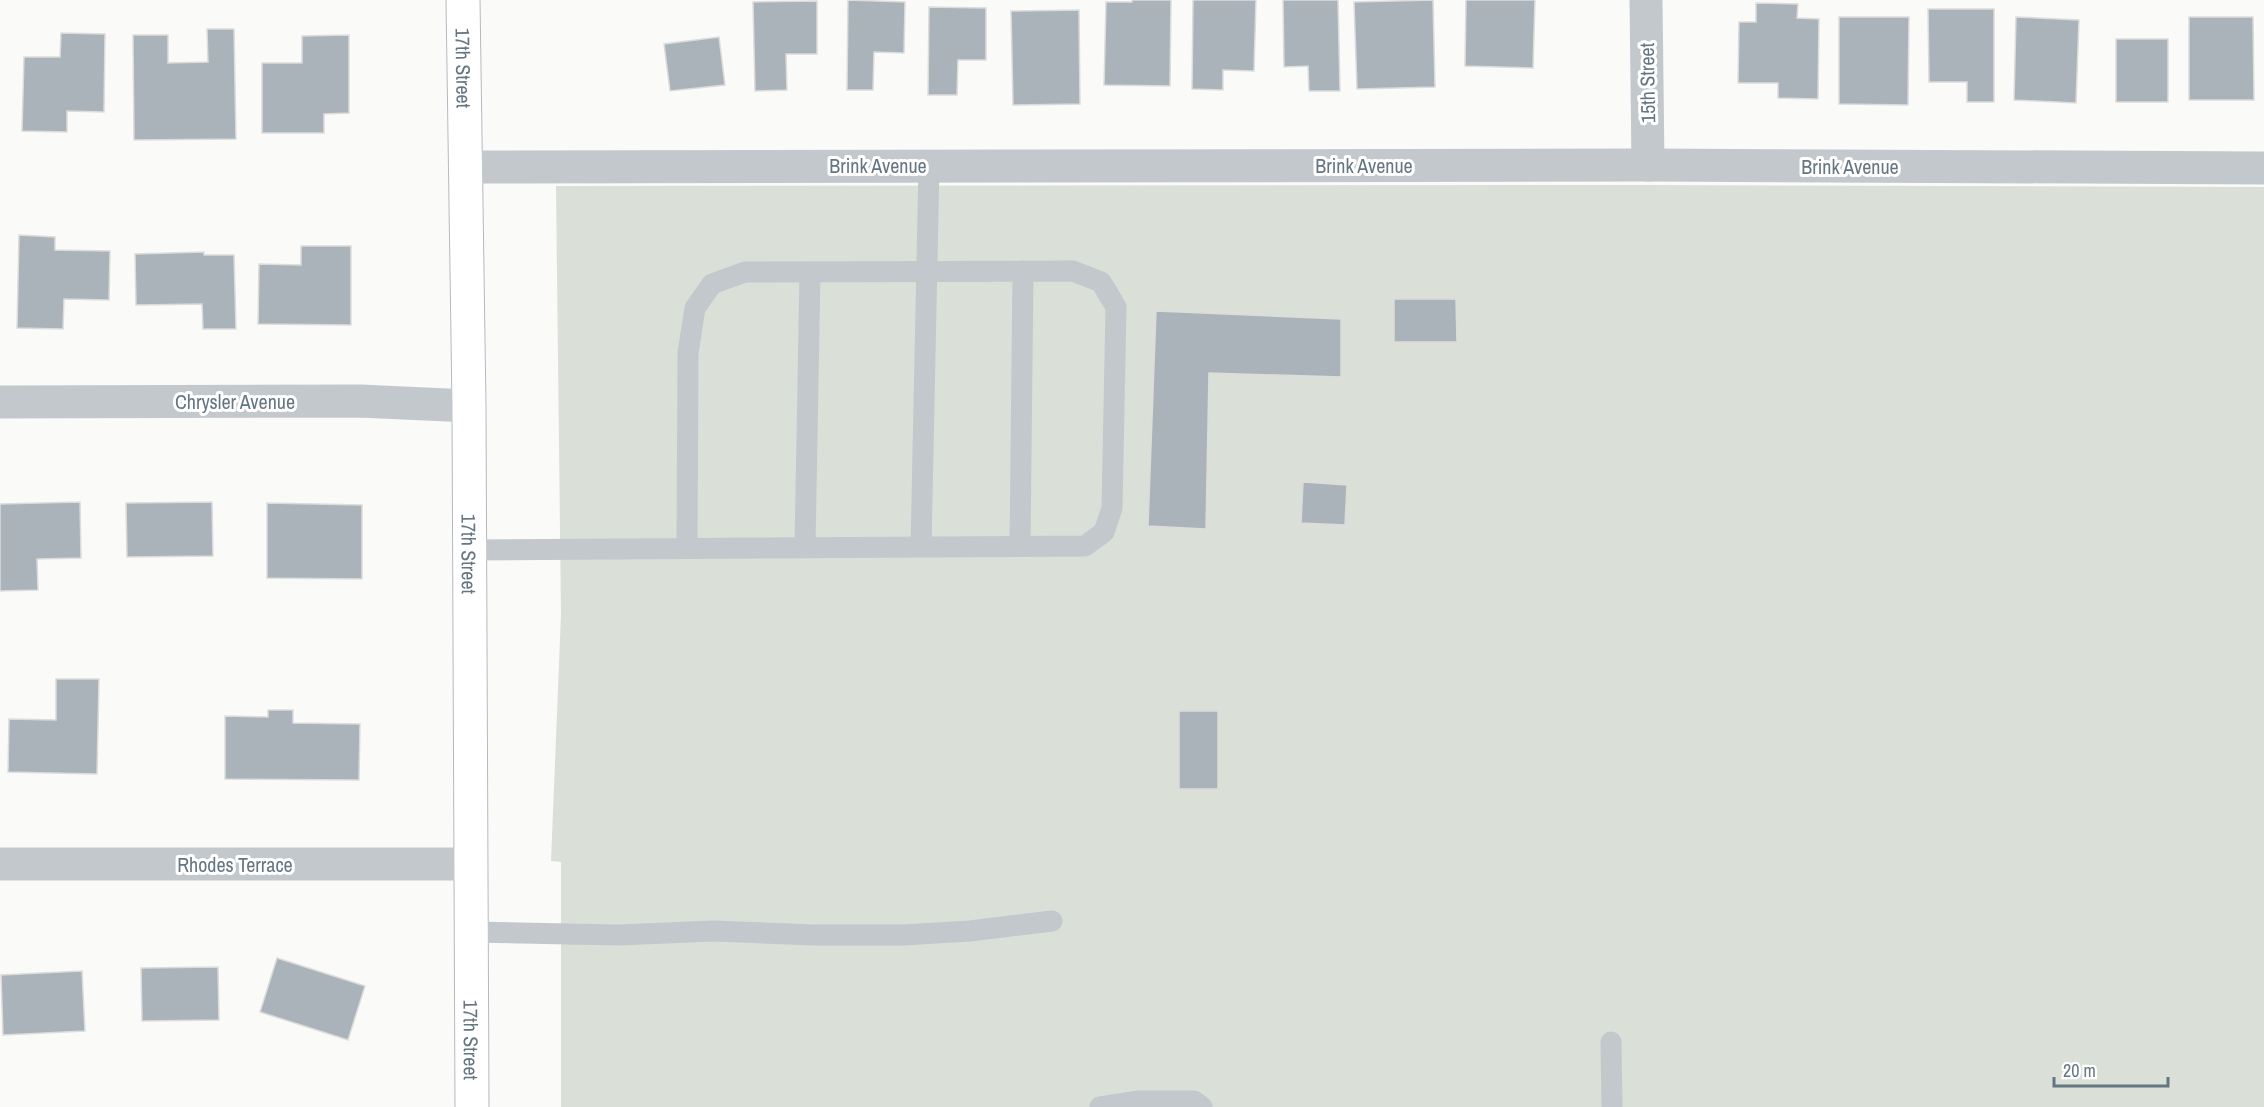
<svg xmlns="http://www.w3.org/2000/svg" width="2264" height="1107" viewBox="0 0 2264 1107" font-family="'Archivo Narrow',sans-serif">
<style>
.green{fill:#dadfd7}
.building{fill:#aab3b9;stroke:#dcdcda;stroke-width:1.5}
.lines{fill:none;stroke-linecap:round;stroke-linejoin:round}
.secondary-casing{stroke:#b3babf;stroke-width:35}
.service{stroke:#c3c8cc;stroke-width:21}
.minor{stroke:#c3c8cc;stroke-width:33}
.secondary{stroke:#fff;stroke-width:33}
.labels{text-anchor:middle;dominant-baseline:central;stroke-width:6;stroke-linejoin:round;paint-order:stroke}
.street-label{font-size:20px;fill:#657683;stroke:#fff}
</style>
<rect width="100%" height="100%" fill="#fafaf8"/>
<polygon class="green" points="1648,185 2264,187 2264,1107 561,1107 561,862 551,861 561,615 556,186"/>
<g class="building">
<polygon points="848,0 905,2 904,53 874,52 873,90 847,90"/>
<polygon points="1132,0 1171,0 1170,86 1104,85 1106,2 1132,2"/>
<polygon points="1193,0 1256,0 1254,71 1223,70 1223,90 1192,89"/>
<polygon points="1283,0 1338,0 1340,91 1309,91 1308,66 1284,67"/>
<polygon points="1433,0 1435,87 1357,89 1354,2"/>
<polygon points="1466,0 1535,0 1533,68 1465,66"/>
<polygon points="817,1 817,54 786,54 787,90 755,91 753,2"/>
<polygon points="1756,3 1798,4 1797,18 1819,19 1818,99 1778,98 1778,83 1738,83 1739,22 1756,22"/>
<polygon points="929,7 986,8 986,60 958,60 957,95 928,95"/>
<polygon points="1928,9 1994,9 1994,102 1967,102 1967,82 1929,82"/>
<polygon points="1079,10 1080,104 1013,105 1011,11"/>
<polygon points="1839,17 1909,17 1908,105 1839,104"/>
<polygon points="2016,17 2079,20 2076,103 2014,100"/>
<polygon points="2189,17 2253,17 2254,100 2189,100"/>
<polygon points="207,29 234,29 236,139 134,140 133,35 168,35 168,63 208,62"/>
<polygon points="61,33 105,34 104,112 67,111 67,132 22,131 24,57 60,57"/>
<polygon points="349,35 349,113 324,114 324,133 262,133 262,63 302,63 302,36"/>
<polygon points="719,37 725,85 670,91 664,44"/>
<rect x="2116" y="39" width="52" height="63"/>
<polygon points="19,235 55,237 55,250 110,251 109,300 64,299 63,329 17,328"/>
<polygon points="301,246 351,246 351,325 258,324 259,264 301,265"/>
<polygon points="204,252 204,255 234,255 236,329 203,329 202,304 136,305 135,254"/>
<polygon points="1394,299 1456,299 1457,342 1394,342"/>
<polygon points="1156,311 1341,319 1341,377 1209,373 1206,529 1148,526"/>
<polygon points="1303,482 1347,485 1345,525 1301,523"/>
<polygon points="80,502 81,558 37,559 38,590 0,591 0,504"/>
<polygon points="212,502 213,556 127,557 126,503"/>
<polygon points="267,503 362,505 362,579 267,578"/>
<polygon points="56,679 99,679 97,774 8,772 9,719 56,720"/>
<polygon points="268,710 293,710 293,723 360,724 359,780 225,779 225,716 268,717"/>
<rect x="1179" y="711" width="39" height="78"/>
<polygon points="277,958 365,986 348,1040 260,1012"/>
<polygon points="218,967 219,1020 142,1021 141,968"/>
<polygon points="82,971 85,1031 3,1035 1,975"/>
</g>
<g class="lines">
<g class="secondary-casing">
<g id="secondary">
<path id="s1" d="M463,0L469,406L472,1107"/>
</g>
</g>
<g class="service">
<polyline points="1020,546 1023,271"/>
<polyline points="805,547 810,272"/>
<polyline points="921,547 929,165"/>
<polyline points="470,550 1085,546 1104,532 1112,508 1116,307 1101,282 1073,271 745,272 712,284 695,308 688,353 687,548"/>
<polyline points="471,932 618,935 714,931 815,935 903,935 970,931 1052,921"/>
<polyline points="1611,1042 1612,1107"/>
<polyline points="1100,1107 1139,1101 1194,1101 1202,1107"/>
</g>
<g class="minor">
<polyline points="1646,0 1648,165"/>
<polyline points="465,167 1648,165 2264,168"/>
<polyline points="0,402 360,401 469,406"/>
<polyline points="0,864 470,864"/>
</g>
<use href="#secondary" class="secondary"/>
</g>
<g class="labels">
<g class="street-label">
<text stroke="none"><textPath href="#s1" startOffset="68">17th Street</textPath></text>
<text transform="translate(1647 83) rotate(-91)">15th Street</text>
<text x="878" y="165">Brink Avenue</text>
<text x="1364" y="165">Brink Avenue</text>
<text x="1850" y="166">Brink Avenue</text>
<text x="235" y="401">Chrysler Avenue</text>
<text stroke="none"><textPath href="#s1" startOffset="554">17th Street</textPath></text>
<text x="235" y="864">Rhodes Terrace</text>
<text stroke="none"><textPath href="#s1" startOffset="1040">17th Street</textPath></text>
</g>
</g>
<path d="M2054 1077v9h114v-9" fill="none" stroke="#657683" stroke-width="3"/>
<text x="2063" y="1077" font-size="18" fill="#657683" stroke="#ffffff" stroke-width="4.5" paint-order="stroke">20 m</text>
</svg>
